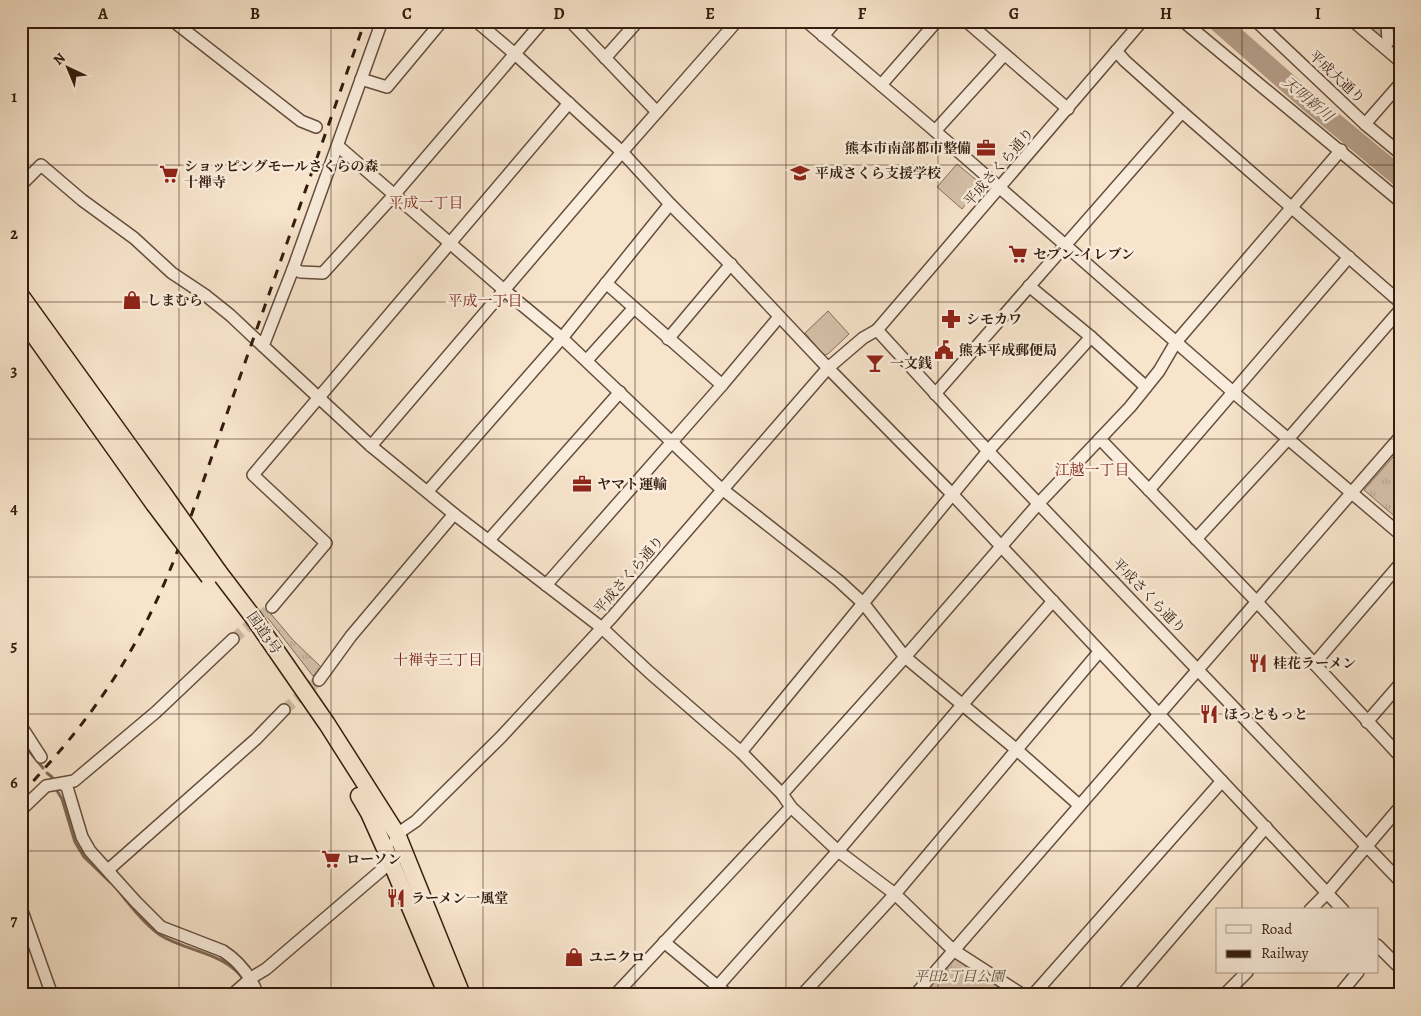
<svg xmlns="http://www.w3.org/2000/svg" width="1421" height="1016" viewBox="0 0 1421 1016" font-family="Alegreya,'Noto Serif JP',serif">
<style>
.grass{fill:url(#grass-tufts);stroke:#856f5c}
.garden{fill:#d6c2ab;stroke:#856f5c}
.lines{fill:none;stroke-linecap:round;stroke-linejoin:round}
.stream{stroke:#816b59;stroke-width:3}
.river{stroke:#b5a08b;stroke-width:20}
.minor-tunnel{stroke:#d0bca5;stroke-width:11;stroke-dasharray:11 5.5;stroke-linecap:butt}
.minor-casing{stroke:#654e3d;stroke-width:14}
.highway-casing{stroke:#341c0e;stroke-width:19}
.minor{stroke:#faeddd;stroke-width:11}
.highway{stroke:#f7e4cb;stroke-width:16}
.rail{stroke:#341c0e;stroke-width:3;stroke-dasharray:9 9;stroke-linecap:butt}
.highway-bridge-casing{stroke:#341c0e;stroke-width:19;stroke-linecap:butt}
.highway-bridge{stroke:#f7e4cb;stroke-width:16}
.grid{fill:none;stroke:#341c0e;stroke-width:1;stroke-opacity:0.55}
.labels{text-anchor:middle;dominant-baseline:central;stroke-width:5;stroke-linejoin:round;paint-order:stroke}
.street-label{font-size:14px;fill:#341c0e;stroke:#faeddd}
.poi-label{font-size:14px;font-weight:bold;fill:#341c0e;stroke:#faeddd;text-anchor:start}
.park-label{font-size:14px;font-style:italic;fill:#654e3d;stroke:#faeddd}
.water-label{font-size:15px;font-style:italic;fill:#614a3a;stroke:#faeddd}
.neighbourhood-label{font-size:15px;fill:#7a1f14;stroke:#faeddd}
.neatline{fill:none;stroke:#341c0e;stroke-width:2}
.grid-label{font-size:16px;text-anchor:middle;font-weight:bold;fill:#341c0e}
</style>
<defs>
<pattern id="grass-tufts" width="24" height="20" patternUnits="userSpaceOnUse" patternTransform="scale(1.25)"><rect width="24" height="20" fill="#d6c2ab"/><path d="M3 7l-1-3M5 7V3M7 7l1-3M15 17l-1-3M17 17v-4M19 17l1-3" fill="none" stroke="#b8a692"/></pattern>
</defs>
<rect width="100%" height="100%" fill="#f7e4cb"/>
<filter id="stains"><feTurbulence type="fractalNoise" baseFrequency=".004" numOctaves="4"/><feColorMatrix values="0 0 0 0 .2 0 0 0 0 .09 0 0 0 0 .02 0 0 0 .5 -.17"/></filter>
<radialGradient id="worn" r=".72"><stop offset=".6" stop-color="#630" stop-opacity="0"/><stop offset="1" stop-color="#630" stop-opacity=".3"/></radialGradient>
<g class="grass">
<polygon points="1362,21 1400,21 1400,53"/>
<polygon points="1400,449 1400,521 1364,490"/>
<polygon points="271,614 293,640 321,667 313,676 267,617"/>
<polygon points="953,950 1023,995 915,995"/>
</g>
<g class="garden">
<polygon points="957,164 980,183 980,187 962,209 937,187"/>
<polygon points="828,311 849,334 828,354 824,355 805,333"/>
</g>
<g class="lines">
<g class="stream">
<polyline points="21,741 43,768"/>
<polyline points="47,773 52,777 56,789 62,799 75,842 84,857 110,882"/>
<path d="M115,886C125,900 146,926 160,935C187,952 225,952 244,980"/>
<polyline points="246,986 250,995"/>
</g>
<polyline class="river" points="1217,21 1308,101 1400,177"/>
<g class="minor-tunnel">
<polyline points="233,639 272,607"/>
<polyline points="284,710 319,680"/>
</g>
<g class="minor-casing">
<g id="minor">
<polyline points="173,21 301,121 316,127"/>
<polyline points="382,21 293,269 263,346 371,446 454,514 602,628 649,672 741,752 782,794 791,807 838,851 895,894 953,950 1023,995"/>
<polyline points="476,21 515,54 622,152 670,204 732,266 828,368 953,495 1343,910"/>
<polyline points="570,21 657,112"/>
<polyline points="806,21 935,131 1233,392 1400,534"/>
<polyline points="966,21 1068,109"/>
<polyline points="1183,21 1400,201"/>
<polyline points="1256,21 1365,124 1400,153"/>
<polyline points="1353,21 1400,61"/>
<polyline points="1385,21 1387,25 1388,42"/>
<polyline points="823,36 836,21"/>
<polyline points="1116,51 1125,61 1182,112 1400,302"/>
<polyline points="605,58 638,21"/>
<polyline points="361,79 387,87 442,21"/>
<polyline points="881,85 937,21"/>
<polyline points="1365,124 1400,84"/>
<polyline points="935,131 1004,55"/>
<polyline points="338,146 504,290 562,338 717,485 839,581 864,604 905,657 1017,750 1079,805"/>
<polyline points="21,185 41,165 82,200 134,238 172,273 205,295 230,315 263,346"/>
<polyline points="293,269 301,272 323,273 394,195 543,21"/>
<polyline points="606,283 722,385"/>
<polyline points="1029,286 1091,337 1146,387"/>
<polyline points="877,330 988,451 1400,881"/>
<polyline points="668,339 731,264"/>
<polyline points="587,360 633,309"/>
<polyline points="935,394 1182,112"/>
<polyline points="1100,439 1256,601 1400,756"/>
<polyline points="371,446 622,152 737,21"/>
<polyline points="1149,490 1349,257"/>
<polyline points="428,491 562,338 670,204"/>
<polyline points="1196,539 1289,438 1400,310"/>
<polyline points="489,540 620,392"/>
<polyline points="546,585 722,385 779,317"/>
<polyline points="272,607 326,543 253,475 569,103"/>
<polyline points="1314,664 1400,564"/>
<polyline points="319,680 351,636 454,514"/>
<polyline points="1367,722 1400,684"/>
<polyline points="21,726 41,757"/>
<polyline points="741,752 988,451 1091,337"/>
<path d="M63,784L67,787L82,837L90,851L136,902L161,927L223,951C240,962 251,977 258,995"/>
<polyline points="782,794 905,657 1039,503 1130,407 1159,371 1176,342 1341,150"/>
<polyline points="21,810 46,786 74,781 156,712 233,639"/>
<polyline points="395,841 397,834 416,821 501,737 613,616 828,368 863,338 877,330 1142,21"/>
<polyline points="108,870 256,739 284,710"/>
<polyline points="21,908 52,995"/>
<polyline points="1310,910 1327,893 1400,807"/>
<polyline points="664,942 728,995"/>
<polyline points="1377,945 1400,968"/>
<polyline points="232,995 251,978 266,969 391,862 392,856"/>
<polyline points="615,995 791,807"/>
<polyline points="710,995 838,851 962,705 1053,601"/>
<polyline points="802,995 895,894 1099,652"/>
<polyline points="915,995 1400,437"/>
<polyline points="1033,995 1222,781"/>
<polyline points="1122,995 1266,827"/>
<polyline points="1224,995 1247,972"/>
<polyline points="1339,995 1358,972"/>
</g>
</g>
<g class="highway-casing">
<g id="highway">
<polyline points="21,296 163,493"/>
<polyline points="21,317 154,504"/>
<polyline points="218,571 253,617 327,724 397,834 462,995"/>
<polyline points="359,796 369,813 391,862 447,995"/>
</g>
</g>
<use href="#minor" class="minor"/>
<use href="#highway" class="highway"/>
<g class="rail">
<polyline points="191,516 365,21"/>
<path d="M21,794C32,783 42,771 52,760C110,694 148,629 179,547"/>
</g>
<g class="highway-bridge-casing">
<g id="highway-bridge">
<polyline points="163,493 218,571"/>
<polyline points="154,504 209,577"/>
</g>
</g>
<use href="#highway-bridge" class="highway-bridge"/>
</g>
<path class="grid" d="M179,21V995M331,21V995M483,21V995M635,21V995M786,21V995M938,21V995M1090,21V995M1242,21V910M21,165H1400M21,302H1400M21,439H1400M21,577H1400M21,714H1400M21,851H1400M1242,972V995"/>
<defs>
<g id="office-bare" transform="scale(1.5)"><path d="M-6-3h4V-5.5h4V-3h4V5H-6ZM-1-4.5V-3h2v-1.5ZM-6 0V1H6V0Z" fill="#8f2418" stroke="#faeddd" stroke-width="2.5" paint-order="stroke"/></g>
<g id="school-bare" transform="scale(1.5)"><path d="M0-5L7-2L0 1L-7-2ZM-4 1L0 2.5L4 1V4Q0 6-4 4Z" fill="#8f2418" stroke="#faeddd" stroke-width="2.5" paint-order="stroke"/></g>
<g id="supermarket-bare" transform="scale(1.5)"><path d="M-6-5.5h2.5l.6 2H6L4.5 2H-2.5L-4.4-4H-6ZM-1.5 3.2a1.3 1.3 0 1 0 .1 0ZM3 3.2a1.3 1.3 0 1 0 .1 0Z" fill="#8f2418" stroke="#faeddd" stroke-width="2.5" paint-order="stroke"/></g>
<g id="shop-bare" transform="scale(1.5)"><path d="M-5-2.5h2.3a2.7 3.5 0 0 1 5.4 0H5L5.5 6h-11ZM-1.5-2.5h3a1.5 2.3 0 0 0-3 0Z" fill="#8f2418" stroke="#faeddd" stroke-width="2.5" paint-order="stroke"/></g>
<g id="pharmacy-bare" transform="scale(1.5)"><path d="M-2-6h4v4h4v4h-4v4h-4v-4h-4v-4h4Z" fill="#8f2418" stroke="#faeddd" stroke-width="2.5" paint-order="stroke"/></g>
<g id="civic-bare" transform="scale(1.5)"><path d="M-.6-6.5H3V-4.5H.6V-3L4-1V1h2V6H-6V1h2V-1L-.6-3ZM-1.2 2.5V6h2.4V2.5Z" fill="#8f2418" stroke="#faeddd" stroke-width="2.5" paint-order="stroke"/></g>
<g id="bar-bare" transform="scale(1.5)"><path d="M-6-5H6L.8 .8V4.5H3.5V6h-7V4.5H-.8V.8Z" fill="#8f2418" stroke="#faeddd" stroke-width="2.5" paint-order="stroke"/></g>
<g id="restaurant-bare" transform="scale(1.5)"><path d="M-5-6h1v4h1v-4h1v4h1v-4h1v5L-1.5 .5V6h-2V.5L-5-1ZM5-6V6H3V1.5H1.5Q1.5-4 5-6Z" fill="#8f2418" stroke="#faeddd" stroke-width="2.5" paint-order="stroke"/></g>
</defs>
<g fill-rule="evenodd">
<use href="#office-bare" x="986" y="148"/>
<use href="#school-bare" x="800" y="173"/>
<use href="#supermarket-bare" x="169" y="174"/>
<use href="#supermarket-bare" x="1018" y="254"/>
<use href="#shop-bare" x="132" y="300"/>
<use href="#pharmacy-bare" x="951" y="319"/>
<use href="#civic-bare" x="944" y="350"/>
<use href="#bar-bare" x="875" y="363"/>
<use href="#office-bare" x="582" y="484"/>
<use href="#restaurant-bare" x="1258" y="663"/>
<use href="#restaurant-bare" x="1209" y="714"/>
<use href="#supermarket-bare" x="331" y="859"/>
<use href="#restaurant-bare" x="396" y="898"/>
<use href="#shop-bare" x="574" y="957"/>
</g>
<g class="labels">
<g class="street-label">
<text transform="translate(1337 77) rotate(43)">平成大通り</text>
<text transform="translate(999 167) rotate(-49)">平成さくら通り</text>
<text transform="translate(629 575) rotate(-49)">平成さくら通り</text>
<text transform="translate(1149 596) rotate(46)">平成さくら通り</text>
<text transform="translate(264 633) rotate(55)">国道3号</text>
</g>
<g class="poi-label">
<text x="971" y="148" text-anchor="end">熊本市南部都市整備</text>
<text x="184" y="166">ショッピングモールさくらの森<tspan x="184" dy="16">十禅寺</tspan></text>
<text x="815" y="173">平成さくら支援学校</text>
<text x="1033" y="254">セブン-イレブン</text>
<text x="147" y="300">しまむら</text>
<text x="966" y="319">シモカワ</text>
<text x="959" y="350">熊本平成郵便局</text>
<text x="890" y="363">一文銭</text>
<text x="597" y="484">ヤマト運輸</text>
<text x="1273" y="663">桂花ラーメン</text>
<text x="1224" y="714">ほっともっと</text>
<text x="346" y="859">ローソン</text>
<text x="411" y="898">ラーメン一風堂</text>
<text x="589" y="957">ユニクロ</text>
</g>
<g class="park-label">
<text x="959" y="976">平田2丁目公園</text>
</g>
<g class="water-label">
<text transform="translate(1308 99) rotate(40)">天明新川</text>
</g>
<g class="neighbourhood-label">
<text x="426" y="203">平成一丁目</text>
<text x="485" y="301">平成一丁目</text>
<text x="1092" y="470">江越一丁目</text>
<text x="438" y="660">十禅寺三丁目</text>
</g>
</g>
<rect width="1421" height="1016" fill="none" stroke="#f7e4cb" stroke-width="55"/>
<rect x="1216" y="908" width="162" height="65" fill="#faeddd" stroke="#ab998a"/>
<rect x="1226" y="925" width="25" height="8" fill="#faeddd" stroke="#ab998a"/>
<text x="1261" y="934" font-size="15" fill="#341c0e">Road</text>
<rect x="1226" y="950" width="25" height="8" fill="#341c0e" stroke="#ab998a"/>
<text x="1261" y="958" font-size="15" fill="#341c0e">Railway</text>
<g transform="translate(68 68) rotate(316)" stroke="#faeddd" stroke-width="4" paint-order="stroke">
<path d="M0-4L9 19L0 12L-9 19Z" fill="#341c0e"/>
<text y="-8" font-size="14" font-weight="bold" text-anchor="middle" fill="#341c0e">N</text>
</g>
<rect x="28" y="28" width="1366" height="960" class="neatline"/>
<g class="grid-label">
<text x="103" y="19">A</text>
<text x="255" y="19">B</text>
<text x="407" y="19">C</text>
<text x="559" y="19">D</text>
<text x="710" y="19">E</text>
<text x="862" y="19">F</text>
<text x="1014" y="19">G</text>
<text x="1166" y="19">H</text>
<text x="1318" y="19">I</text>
<text x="14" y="102">1</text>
<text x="14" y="239">2</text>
<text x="14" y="376">3</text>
<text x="14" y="514">4</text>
<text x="14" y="651">5</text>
<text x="14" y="788">6</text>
<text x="14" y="926">7</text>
</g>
<rect width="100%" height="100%" filter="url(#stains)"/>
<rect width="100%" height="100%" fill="url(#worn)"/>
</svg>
